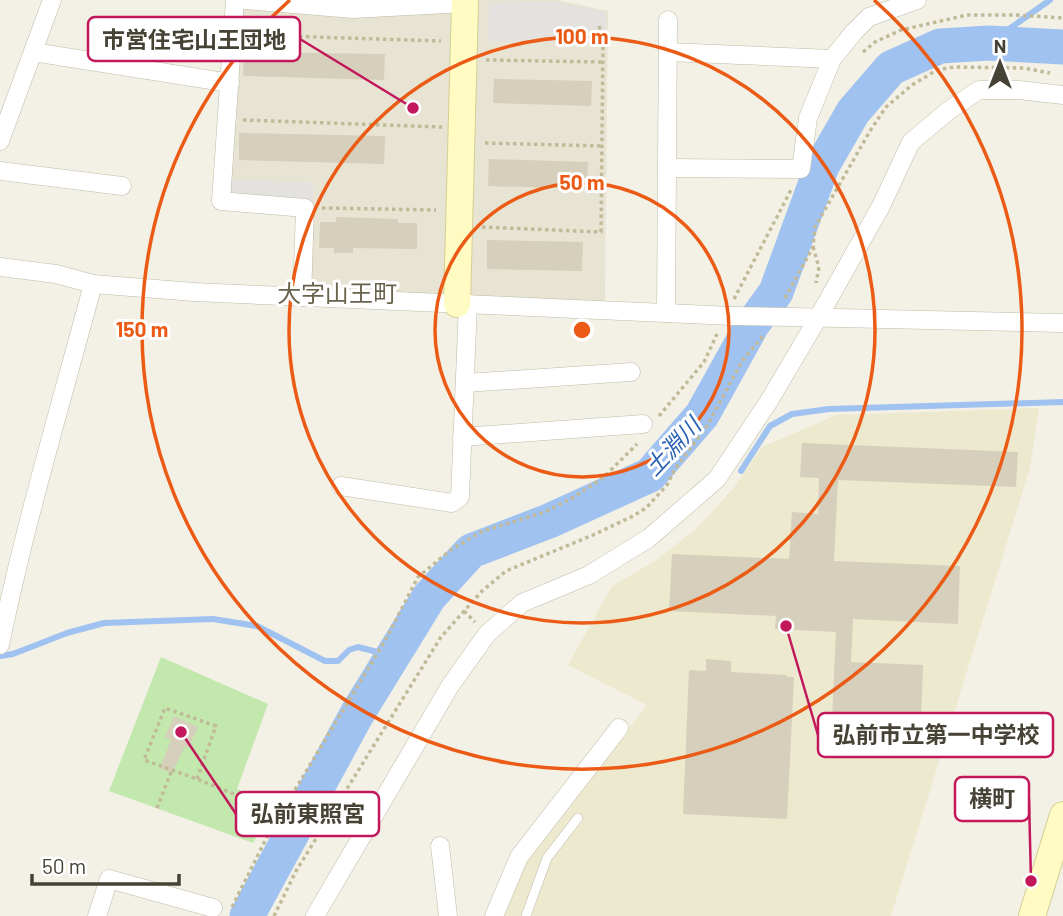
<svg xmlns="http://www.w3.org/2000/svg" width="1063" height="916" viewBox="0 0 1063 916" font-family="Barlow,'Noto Sans JP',sans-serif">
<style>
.residential{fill:#e7e4d3}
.education{fill:#ede9cf}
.green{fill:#c3e8ad}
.parking{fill:#e4e2de}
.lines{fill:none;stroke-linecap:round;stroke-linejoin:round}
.stream{stroke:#a0c2f1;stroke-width:6}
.river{stroke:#a0c2f1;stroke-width:35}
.building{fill:#d5cfbb}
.lane-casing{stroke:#bfbba8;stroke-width:10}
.street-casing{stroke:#bfbba8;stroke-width:19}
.secondary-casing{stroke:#d4ce94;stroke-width:28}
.path{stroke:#c1ba99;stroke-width:3.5;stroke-dasharray:3.5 3.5;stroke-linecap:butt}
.lane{stroke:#fff;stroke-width:9}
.street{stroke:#fff;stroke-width:18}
.secondary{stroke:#fffbc3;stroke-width:26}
.street-bridge-casing{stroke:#bfbba8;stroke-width:19;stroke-linecap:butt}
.street-bridge{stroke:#fff;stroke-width:18}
.ring{fill:none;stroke:#ec5b16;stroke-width:3.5}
.labels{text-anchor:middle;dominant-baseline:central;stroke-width:6;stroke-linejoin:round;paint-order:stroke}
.water-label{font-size:23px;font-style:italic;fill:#2c63b4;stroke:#fff}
.quarter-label{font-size:24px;fill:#69624c;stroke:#fff}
.centre{fill:#ec5b16;stroke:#fff;stroke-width:3.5}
.ring-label{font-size:21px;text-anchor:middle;font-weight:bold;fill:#ec5b16;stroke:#fff;stroke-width:6;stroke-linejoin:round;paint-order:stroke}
.leader{fill:none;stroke:#c2185b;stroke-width:2.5}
.callout-dot{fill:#c2185b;stroke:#fff;stroke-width:2.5}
.callout{fill:#fff;stroke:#c2185b;stroke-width:2.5}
.callout-label{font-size:23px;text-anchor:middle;font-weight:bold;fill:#464235}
</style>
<rect width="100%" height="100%" fill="#f3f1e5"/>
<polygon class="residential" points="227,0 558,0 608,11 605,302 310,288 311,213 213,204"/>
<polygon class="education" points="1039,408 1030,468 891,916 502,916 523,864 647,705 568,665 612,586 655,561 696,529 732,490 762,447 836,415"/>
<polygon class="green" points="161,657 268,704 237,789 276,803 253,843 109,791"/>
<g class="parking">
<polygon points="556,2 606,12 606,44 488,41 489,3"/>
<polygon points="227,180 313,182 313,202 231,196"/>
</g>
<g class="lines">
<g class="stream">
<polyline points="989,43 1050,0"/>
<polyline points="741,471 770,426 792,414 829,409 1063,402"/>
<polyline points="0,656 13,654 67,633 104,623 213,619 257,626 325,661 338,661 349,650 358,647 393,656"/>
</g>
<polyline class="river" points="247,916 357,714 429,597 471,551 549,521 650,475 702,415 752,325 776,292 822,166 853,112 891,68 940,46 989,43 1063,47"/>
</g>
<g class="building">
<polygon points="244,52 385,54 384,80 243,76"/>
<polygon points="494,79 592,81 591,106 493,103"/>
<polygon points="239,133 385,136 384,164 239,160"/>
<polygon points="489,159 588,162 587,189 488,186"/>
<polygon points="336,217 398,219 398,223 417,223 417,249 353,248 353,253 334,253 334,248 319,248 320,222 336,222"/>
<polygon points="487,240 583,242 582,271 487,269"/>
<polygon points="802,443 1018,452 1016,487 838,480 834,561 960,566 958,624 853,619 851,662 923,665 921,722 832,718 836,632 775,629 776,616 669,611 672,554 789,559 792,512 818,514 819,478 800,477"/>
<polygon points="706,659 731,661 731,672 787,675 787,677 794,677 787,819 683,814 689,670 706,671"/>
<polygon points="174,716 198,727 188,748 185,746 172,773 160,768 171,740 165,737"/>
</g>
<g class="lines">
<g class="lane-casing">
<polyline id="lane" points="526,916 547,858 578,818"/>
</g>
<g class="street-casing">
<g id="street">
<polyline points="235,0 221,201 305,208 302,297"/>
<polyline points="245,0 353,9 465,3"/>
<polyline points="33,52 230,83"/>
<polyline points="668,52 832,59"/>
<polyline points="0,141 52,0"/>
<polyline points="667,168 801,169 808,118 832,59 854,32 869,17 917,0"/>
<polyline points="0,171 122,186"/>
<polyline points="0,267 56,274 93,284 194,292 733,316"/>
<polyline points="666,313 668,20"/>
<polyline points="791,317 1063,323"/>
<polyline points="465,383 631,372"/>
<polyline points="462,437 643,424"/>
<polyline points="341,486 452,503 460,497 468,304"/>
<path d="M0,645C25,523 61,404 93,284"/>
<polyline points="440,846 448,916"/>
<polyline points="97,916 109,879 213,908"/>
<polyline points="315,916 450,686 487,634 522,603 589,575 649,538 717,479 769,401 818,318 881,206 911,142 948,111 979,90 1019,90 1063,95"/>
<polyline points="494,916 519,857 619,728"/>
</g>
</g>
<g class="secondary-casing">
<g id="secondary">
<polyline points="457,304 465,3"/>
<polyline points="1032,916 1063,815"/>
</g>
</g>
<g class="path">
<polyline points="250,35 441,41"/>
<polyline points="863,52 875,42 901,30 967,15 1016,15 1063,18"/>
<polyline points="486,60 603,62"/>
<polyline points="243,120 442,127"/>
<polyline points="485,143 602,146"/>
<polyline points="322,208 436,210"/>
<polyline points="482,227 601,232 603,45 599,25"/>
<polyline points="813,247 819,267 816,283"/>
<polyline points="785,298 813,247 815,227 870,131 886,107 912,85 937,70 954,67 1024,68 1050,73"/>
<polyline points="734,299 792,188"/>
<polyline points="659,416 704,362 717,334"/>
<polyline points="464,611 475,622"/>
<polyline points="197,779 216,726 165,708 144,760 197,779 281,813"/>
<polyline points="157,808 172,770"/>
<polyline points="232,907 269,833 386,639 418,577 452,549 483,531 545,512 574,497 604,477 637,444"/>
<polyline points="274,916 296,871 441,637 482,591 506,571 593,535 633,516 646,508 667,485 675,469 707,426 742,361 764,335"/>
</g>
<use href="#lane" class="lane"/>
<use href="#street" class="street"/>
<use href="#secondary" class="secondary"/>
<g class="street-bridge-casing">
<polyline id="street-bridge" points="733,316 791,317"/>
</g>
<use href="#street-bridge" class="street-bridge"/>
</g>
<g class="ring">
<circle cx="582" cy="330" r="147"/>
<circle cx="582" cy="330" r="293"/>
<path d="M874 0A440 440 0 1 1 290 0"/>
</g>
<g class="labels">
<g class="water-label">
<text transform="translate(672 446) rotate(-47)">土淵川</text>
</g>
<g class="quarter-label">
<text x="337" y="292">大字山王町</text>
</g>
</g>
<circle cx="582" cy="330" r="10" class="centre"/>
<g class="ring-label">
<text x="582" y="44">100 m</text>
<text x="582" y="190">50 m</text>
<text x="142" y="337">150 m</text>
</g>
<path class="leader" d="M413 108L300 39M786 626L818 735M1031 881L1029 799M181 732L236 814"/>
<g class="callout-dot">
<circle cx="413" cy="108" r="7"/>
<circle cx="786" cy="626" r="7"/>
<circle cx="1031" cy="881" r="7"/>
<circle cx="181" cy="732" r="7"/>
</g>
<g class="callout">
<rect x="88" y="17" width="212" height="44" rx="7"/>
<rect x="818" y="713" width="235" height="44" rx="7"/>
<rect x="955" y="777" width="74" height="44" rx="7"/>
<rect x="236" y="792" width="143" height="44" rx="7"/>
</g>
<g class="callout-label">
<text x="194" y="48">市営住宅山王団地</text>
<text x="936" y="743">弘前市立第一中学校</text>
<text x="992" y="807">横町</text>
<text x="308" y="822">弘前東照宮</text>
</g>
<g transform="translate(1000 63)" stroke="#ffffff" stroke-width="5" paint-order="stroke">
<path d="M0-5L12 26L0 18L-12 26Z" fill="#464235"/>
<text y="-10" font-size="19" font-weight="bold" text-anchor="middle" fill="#464235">N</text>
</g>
<path d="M32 874v10h147v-10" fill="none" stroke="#464235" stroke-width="3.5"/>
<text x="42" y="874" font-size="21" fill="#464235" stroke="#ffffff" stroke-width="5" paint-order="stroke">50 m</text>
</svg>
